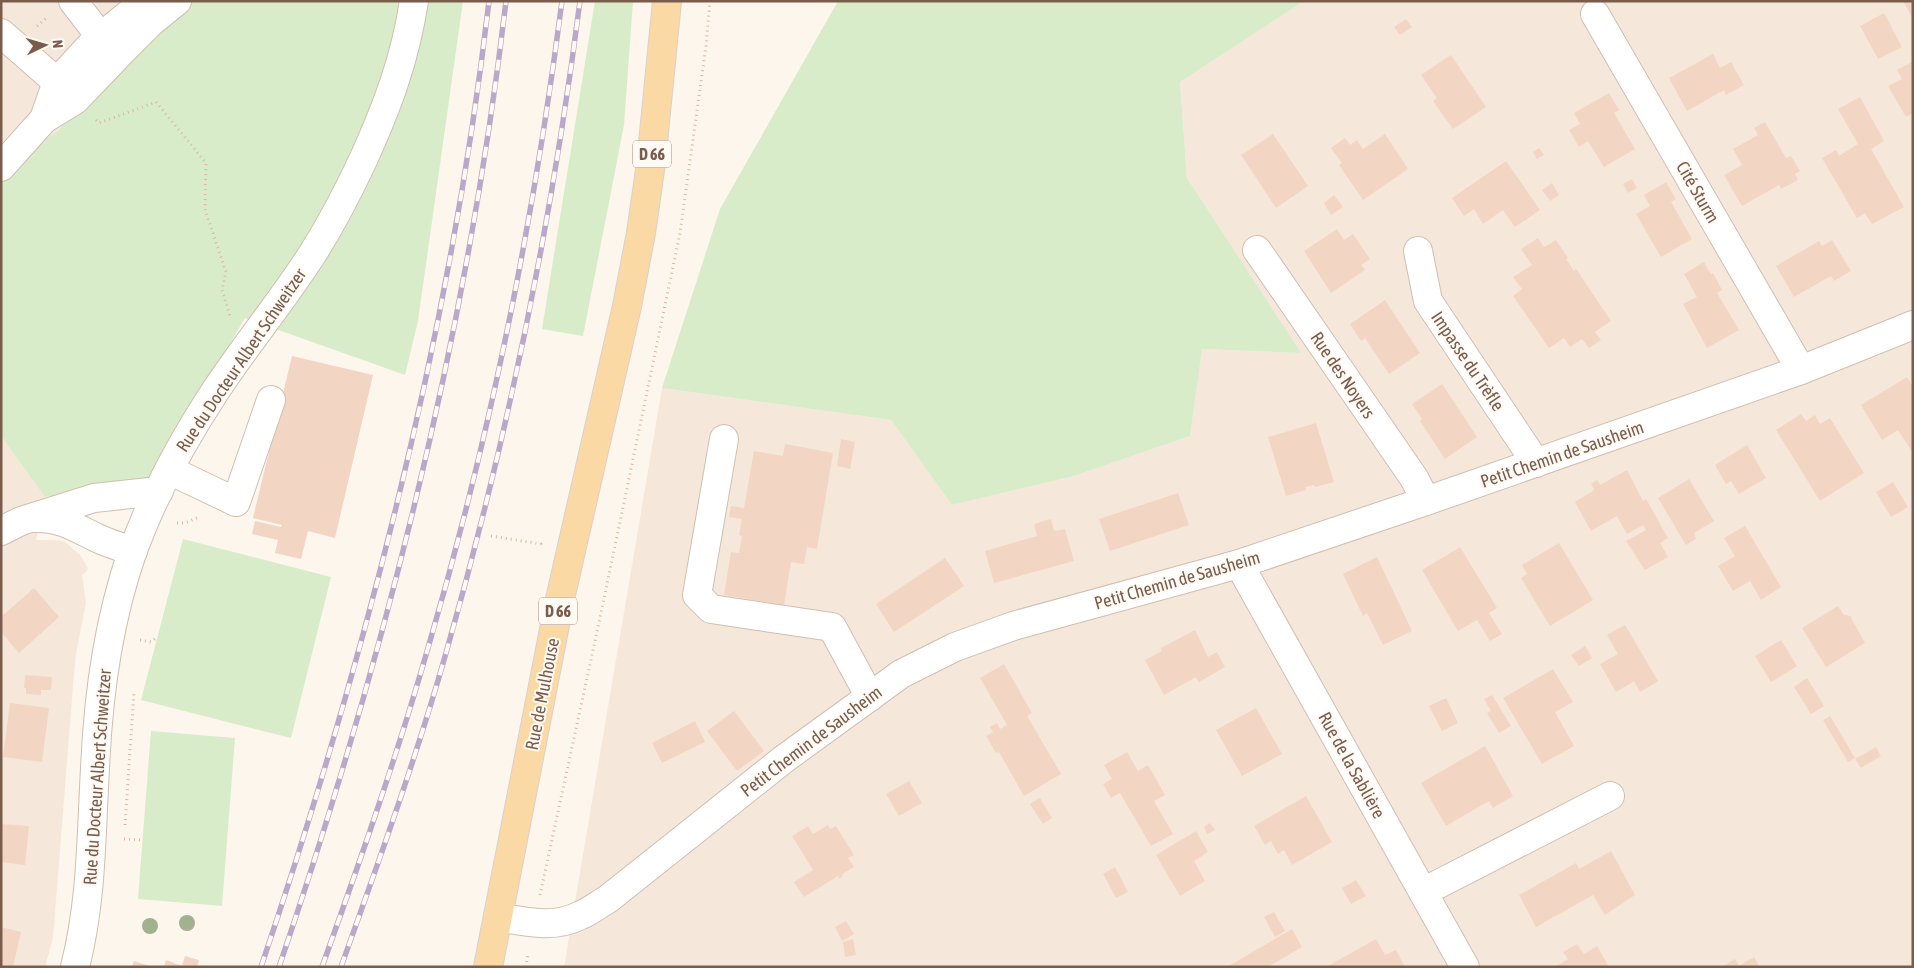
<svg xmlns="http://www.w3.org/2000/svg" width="1914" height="968" viewBox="0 0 1914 968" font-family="'Asap Condensed',sans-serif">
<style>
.residential{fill:#f5e8da}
.green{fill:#d8ecc9}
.building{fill:#f3d5c3}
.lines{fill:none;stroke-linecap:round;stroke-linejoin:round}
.minor-casing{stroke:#d1beb0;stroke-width:30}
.major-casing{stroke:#dad1cd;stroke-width:30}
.path{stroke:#d9b8a5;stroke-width:3;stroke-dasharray:1 4;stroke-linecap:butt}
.minor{stroke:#fff;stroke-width:28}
.major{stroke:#fbd9a5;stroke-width:28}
.rail-casing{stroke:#b9a8c9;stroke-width:5.5}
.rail{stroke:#fffaf3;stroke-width:4;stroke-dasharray:11;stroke-linecap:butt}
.tree{fill:#a0b28e}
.labels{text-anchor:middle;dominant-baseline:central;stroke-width:4;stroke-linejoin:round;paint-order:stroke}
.shield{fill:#fffaf3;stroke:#a28b7f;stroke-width:1}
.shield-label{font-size:16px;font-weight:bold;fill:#7a5c4d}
.street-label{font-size:18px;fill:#7a5c4d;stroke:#fffaf3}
</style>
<rect width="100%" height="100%" fill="#fdf6ec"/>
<g class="residential">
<polygon points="1,1 132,1 59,130 1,171"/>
<polygon points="1304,1 1913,1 1913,967 564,967 662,388 891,420 952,505 1074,476 1190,436 1201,349 1300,353 1187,178 1180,82"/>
<polygon points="1,436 45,497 36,540 58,540 65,542 81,556 88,568 87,571 82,575 86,603 76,653 74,674 53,938 45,967 1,967"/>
</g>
<g class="green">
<polygon points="132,1 463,1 418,321 405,375 245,318 148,484 45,497 1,436 1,171 59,130"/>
<polygon points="595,1 633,1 624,125 583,336 542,329"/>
<polygon points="838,1 1304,1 1180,82 1187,178 1301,353 1202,349 1190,436 1074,476 952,505 891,420 662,388 720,209"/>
<polygon points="183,539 331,577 291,738 141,700"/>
<polygon points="151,731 235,738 222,906 138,899"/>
</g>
<g class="building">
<polygon points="1903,1 1913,1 1913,19"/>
<polygon points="1884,13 1902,47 1878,59 1860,26"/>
<polygon points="1406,19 1412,27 1400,35 1394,27"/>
<polygon points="1713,54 1720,68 1731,62 1744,85 1726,95 1724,90 1687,111 1669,78"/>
<polygon points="1451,55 1486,107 1453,129 1433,101 1437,98 1421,75"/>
<polygon points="1912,62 1913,113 1906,117 1888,86 1902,79 1897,70"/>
<polygon points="1609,93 1619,110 1614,113 1635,149 1604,167 1588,141 1579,147 1569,130 1580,124 1574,113"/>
<polygon points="1860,97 1884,141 1871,149 1904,207 1872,224 1865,213 1857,218 1822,158 1836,150 1839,156 1858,144 1838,109"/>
<polygon points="1765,122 1786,158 1791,156 1800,171 1795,174 1798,180 1781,189 1779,185 1742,206 1724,175 1742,165 1733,149 1758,135 1754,128"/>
<polygon points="1273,134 1308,186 1276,208 1241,155"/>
<polygon points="1385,134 1408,169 1363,200 1339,165 1342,163 1331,148 1345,138 1350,145 1357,140 1363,149"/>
<polygon points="1539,148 1544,155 1537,159 1533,152"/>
<polygon points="1506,161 1540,210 1515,227 1503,210 1483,224 1474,209 1464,216 1452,198"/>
<polygon points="1632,179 1637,188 1628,193 1623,184"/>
<polygon points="1666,182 1676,199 1671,202 1692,239 1661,257 1636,214 1650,206 1644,195"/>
<polygon points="1552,183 1559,195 1550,201 1542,190"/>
<polygon points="1334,195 1343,207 1331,215 1324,203"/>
<polygon points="1337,229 1344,240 1353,234 1370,259 1361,265 1365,270 1331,293 1304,251"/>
<polygon points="1538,238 1544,247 1556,240 1568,258 1566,259 1574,271 1576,269 1611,321 1595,332 1601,340 1589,348 1582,339 1570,347 1564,338 1549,348 1513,296 1522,289 1513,277 1532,265 1521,249"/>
<polygon points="1832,240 1851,271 1834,281 1831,276 1794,297 1776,266 1819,241 1822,246"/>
<polygon points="1704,262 1711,274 1713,273 1722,290 1717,293 1739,330 1707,348 1683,304 1697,297 1684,274"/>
<polygon points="1385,300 1420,353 1389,374 1365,338 1361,341 1350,324"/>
<polygon points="292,356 373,375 335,538 308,531 301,559 275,553 278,540 252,534 255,521 281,527 282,525 253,518"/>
<polygon points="1907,377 1913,387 1913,453 1898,430 1882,440 1861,405"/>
<polygon points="1442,384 1477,437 1445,459 1420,421 1422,419 1412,404"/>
<polygon points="1801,414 1806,421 1815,415 1820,424 1830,418 1864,473 1820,501 1776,430"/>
<polygon points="1316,423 1334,482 1315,487 1314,485 1310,486 1305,487 1306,490 1286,496 1268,437"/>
<polygon points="841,439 855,442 850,469 837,466"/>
<polygon points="785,444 833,453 817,549 807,547 804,564 791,562 784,605 724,595 731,552 739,553 742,536 739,535 742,519 729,517 731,506 744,508 754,451 783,456"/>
<polygon points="1747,445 1766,478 1739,494 1731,481 1726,484 1715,465"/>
<polygon points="1627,470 1643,501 1646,499 1668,538 1660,543 1668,557 1645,570 1626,541 1646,530 1643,525 1627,534 1617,516 1591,531 1575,502 1593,491 1594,489 1591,484 1597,480 1600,485"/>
<polygon points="1689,479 1714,521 1694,533 1696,539 1686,545 1658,498"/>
<polygon points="1893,482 1908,507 1891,517 1876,492"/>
<polygon points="1178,493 1189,525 1110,551 1099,519"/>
<polygon points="1051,519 1054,531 1065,529 1074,561 994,583 985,551 1037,536 1034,524"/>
<polygon points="1745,526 1781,587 1761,600 1750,581 1733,591 1718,566 1735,556 1724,538"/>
<polygon points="1559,543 1593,600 1550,626 1521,578 1527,574 1522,565"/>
<polygon points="1460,547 1497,608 1489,613 1502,634 1490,641 1477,620 1458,631 1422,570"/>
<polygon points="1377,557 1412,631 1383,645 1367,613 1363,616 1343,574"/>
<polygon points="945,558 964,586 894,632 876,604"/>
<polygon points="34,588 59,617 19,653 1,632 1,617"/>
<polygon points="1838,606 1844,615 1850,616 1865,643 1826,667 1802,628"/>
<polygon points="1625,625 1658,681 1640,692 1634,681 1616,692 1600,664 1618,654 1607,635"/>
<polygon points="1195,630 1208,657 1217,652 1225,667 1199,682 1196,677 1164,695 1145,660 1162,651 1161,648"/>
<polygon points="1781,640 1797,666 1771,682 1755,656"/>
<polygon points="1585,646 1592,658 1579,666 1571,655"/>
<polygon points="1004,664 1032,713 1027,716 1061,774 1024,796 999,752 996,753 986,736 993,732 990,727 997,723 1000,729 1007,725 980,678"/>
<polygon points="1553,669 1573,702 1555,712 1574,746 1542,764 1503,698"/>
<polygon points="25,675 52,677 51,690 41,690 41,695 26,694 26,688 24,688"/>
<polygon points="1807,678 1824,706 1811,714 1794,687"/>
<polygon points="1492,695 1511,726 1499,733 1487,713 1491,711 1484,699"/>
<polygon points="1446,698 1458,723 1442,731 1429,706"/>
<polygon points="10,703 49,708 42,762 3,757"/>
<polygon points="1256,708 1282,754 1242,776 1216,730"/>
<polygon points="734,711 764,751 737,771 707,731"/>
<polygon points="1830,716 1855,758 1848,762 1823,720"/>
<polygon points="695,721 705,742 662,763 652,743"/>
<polygon points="1485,746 1513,796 1493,808 1489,801 1446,826 1421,783"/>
<polygon points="1876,747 1881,756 1861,768 1855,759"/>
<polygon points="1127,752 1138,771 1148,765 1165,795 1154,801 1173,834 1151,846 1120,793 1111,798 1103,784 1112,779 1104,765"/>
<polygon points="909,781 922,803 899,816 886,794"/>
<polygon points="1306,796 1332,842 1292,865 1284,850 1278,854 1271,841 1265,845 1254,826"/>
<polygon points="1040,798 1052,818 1043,824 1030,804"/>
<polygon points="1210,823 1215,830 1207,834 1204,827"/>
<polygon points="1,824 29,826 25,865 1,862"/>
<polygon points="828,825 830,829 836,826 847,844 854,855 848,858 854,867 842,874 843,876 839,879 838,876 804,897 794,882 813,870 792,836 808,826 813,834"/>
<polygon points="1196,831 1208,852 1194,861 1205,881 1180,896 1156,855"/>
<polygon points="1611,851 1635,895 1605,915 1593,895 1536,927 1519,895 1576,863 1579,869"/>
<polygon points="1115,867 1128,892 1116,898 1103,874"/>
<polygon points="1356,880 1366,896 1351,904 1342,888"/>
<polygon points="1274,912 1285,931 1275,937 1264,917"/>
<polygon points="846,921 854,934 842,941 835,927"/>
<polygon points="1,927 21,932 13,967 1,966"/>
<polygon points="1292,929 1302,947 1268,967 1227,967"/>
<polygon points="853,939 856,955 845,957 843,942"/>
<polygon points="1376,939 1385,955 1396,950 1405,967 1326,967"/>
<polygon points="1577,944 1584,954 1597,946 1609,967 1555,967 1568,959 1563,952"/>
<polygon points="185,956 199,960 197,967 164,967 166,960 182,966"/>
<polygon points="1754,957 1760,967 1722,967 1735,959 1739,966"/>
<polygon points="134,961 150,966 150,967 132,967"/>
</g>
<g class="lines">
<g class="minor-casing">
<g id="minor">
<polyline points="73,1 93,27 118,46"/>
<polyline points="1595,14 1801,370"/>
<polyline points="1,33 57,82"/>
<polyline points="44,119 57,82 92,44 145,1"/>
<polyline points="1,167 44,119 75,100 123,50 150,23 177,1"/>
<polyline points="1257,250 1414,478 1426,501"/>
<polyline points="1418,251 1428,301 1536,463"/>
<polyline points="724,439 697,595 711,609 832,627 870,697"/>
<polyline points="169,470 236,502 271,400"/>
<path d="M36,518C61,518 73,526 95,537C107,543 120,547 133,551"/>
<polyline points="1,531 21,521 94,498 159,491"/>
<polyline points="1239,564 1465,967"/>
<polyline points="1423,892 1610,796"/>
<path d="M498,917C526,922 554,929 581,915C591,911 599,904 608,899L784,759L901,674L955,647L1013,626L1239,564L1426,501L1801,370L1913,325"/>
<path d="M75,967C92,900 91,837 95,769C98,696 108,622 132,553C153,495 183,440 216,390C247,343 283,300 313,253C332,223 348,192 363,160C387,107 405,60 414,1"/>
</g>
</g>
<g class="major-casing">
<polyline id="major" points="488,967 560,599 627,306 641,233 651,163 667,1"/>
</g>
<g class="path">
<polyline points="37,26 48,17"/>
<polyline points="96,120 99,123 156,102 206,163 205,209 226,272 222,290 231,319"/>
<polyline points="177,523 185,523 199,517"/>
<polyline points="491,536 541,544 540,547"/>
<polyline points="140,640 151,642 157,637"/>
<polyline points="125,825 134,692"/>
<polyline points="124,839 142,840"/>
<polyline points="540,895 600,618 680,233 706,46 710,1"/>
<polyline points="526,967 528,953"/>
</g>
<use href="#minor" class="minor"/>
<use href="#major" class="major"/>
<g class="rail-casing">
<g id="rail">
<path d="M261,967C367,654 451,329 489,1"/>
<path d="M279,967C385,656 468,328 506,1"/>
<path d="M322,967C360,861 397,756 428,648C490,437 534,220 562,1"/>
<path d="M341,967C378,863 416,759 446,653C507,440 552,221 580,1"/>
</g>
</g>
<use href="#rail" class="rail"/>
</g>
<g class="tree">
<circle cx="187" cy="923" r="8"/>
<circle cx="150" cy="926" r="8"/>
</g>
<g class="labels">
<g class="shield">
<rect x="633" y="140.5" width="38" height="27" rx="4"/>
<rect x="539" y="597.5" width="38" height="27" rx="4"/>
</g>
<g class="shield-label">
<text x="652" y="154">D 66</text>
<text x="558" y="611">D 66</text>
</g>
<g class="street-label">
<text transform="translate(1698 192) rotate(60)">Cité Sturm</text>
<text transform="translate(241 360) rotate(-56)">Rue du Docteur Albert Schweitzer</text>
<text transform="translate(1468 361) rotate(56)">Impasse du Trèfle</text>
<text transform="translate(1343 375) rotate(56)">Rue des Noyers</text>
<text transform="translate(1562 454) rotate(-19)">Petit Chemin de Sausheim</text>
<text transform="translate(1177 580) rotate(-16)">Petit Chemin de Sausheim</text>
<text transform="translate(542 694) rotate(-79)">Rue de Mulhouse</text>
<text transform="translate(811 741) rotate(-37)">Petit Chemin de Sausheim</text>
<text transform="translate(1352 765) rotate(61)">Rue de la Sablière</text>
<text transform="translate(97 777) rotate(-86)">Rue du Docteur Albert Schweitzer</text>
</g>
</g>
<rect width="1914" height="968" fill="none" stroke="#7a5c4d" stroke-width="5"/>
<g transform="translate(45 45) rotate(85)" stroke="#fffaf3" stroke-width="4" paint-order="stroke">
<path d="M0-4L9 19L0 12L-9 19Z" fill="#7a5c4d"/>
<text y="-8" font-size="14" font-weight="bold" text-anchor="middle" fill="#7a5c4d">N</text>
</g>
</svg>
